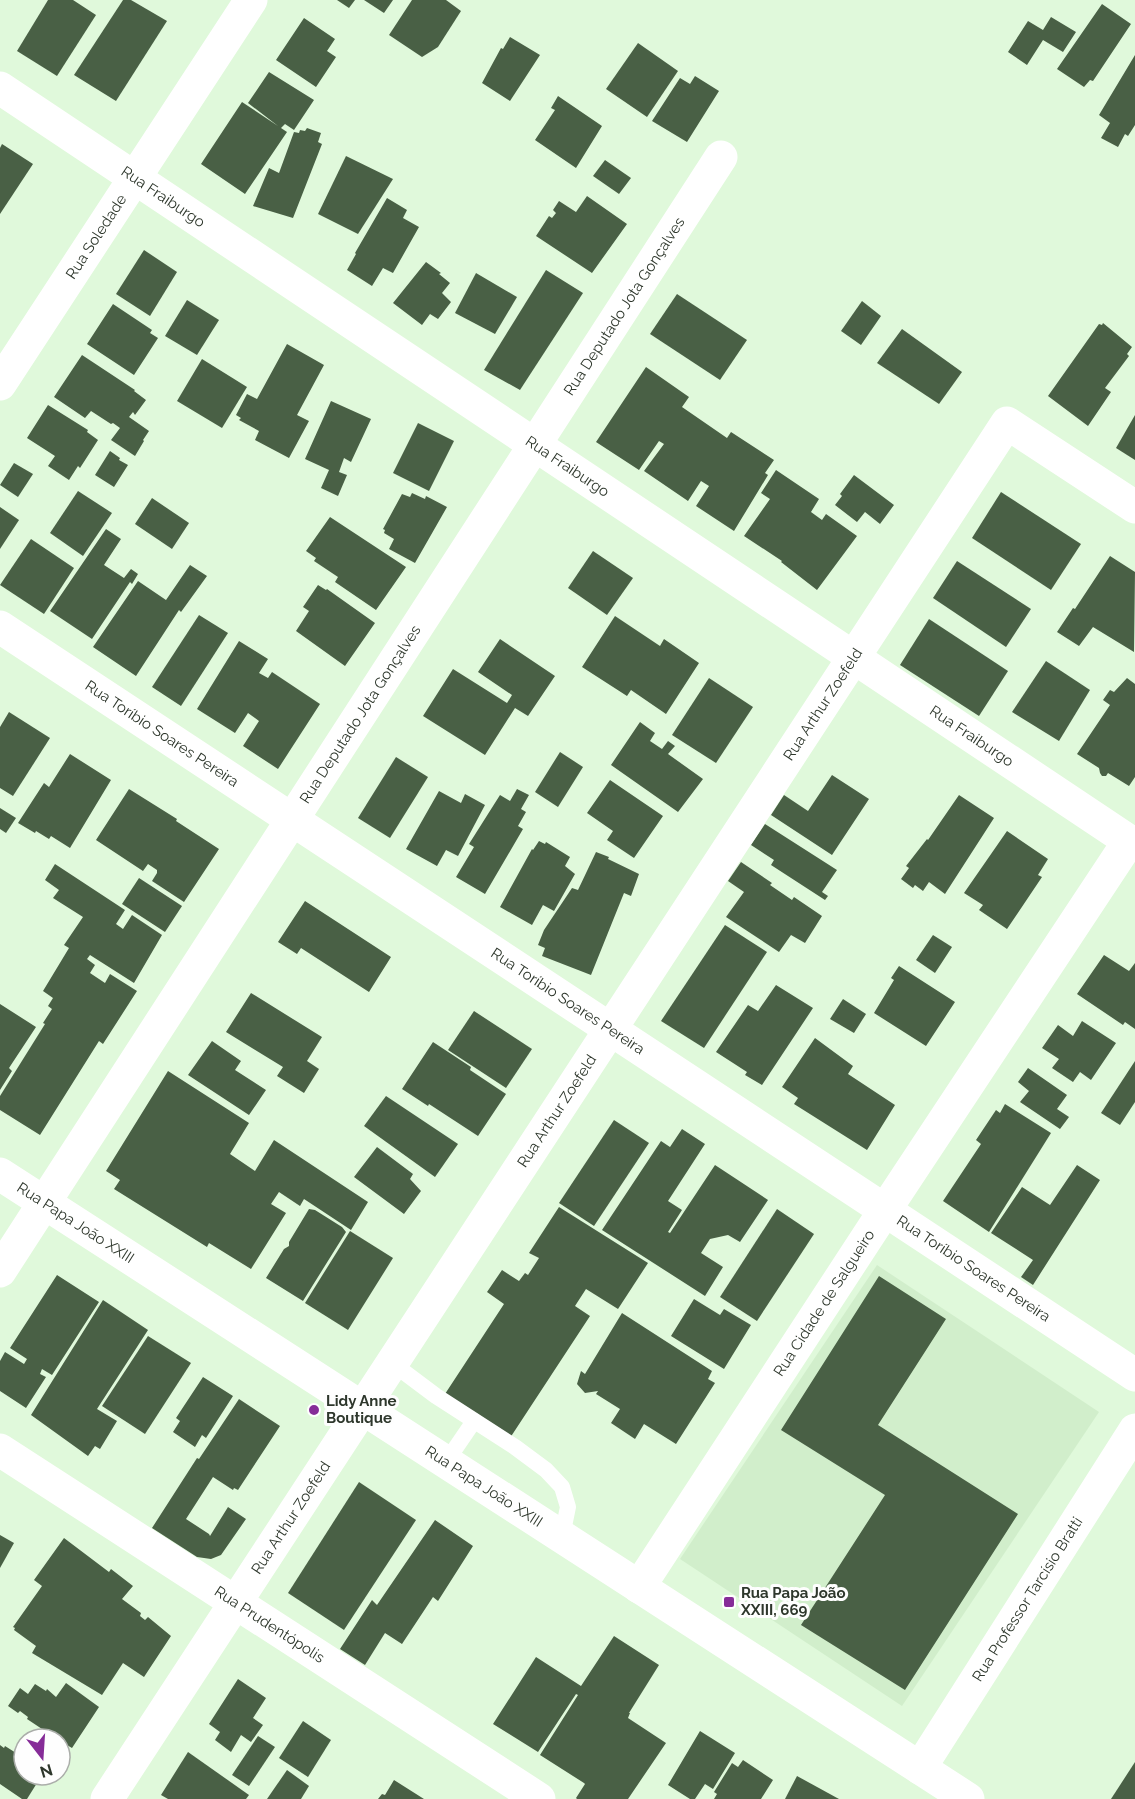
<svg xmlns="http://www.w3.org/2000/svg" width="1135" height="1799" viewBox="0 0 1135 1799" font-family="Raleway,sans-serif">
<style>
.built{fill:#d1eecb}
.building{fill:#496045}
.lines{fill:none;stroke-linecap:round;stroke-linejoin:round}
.lane{stroke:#fff;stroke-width:16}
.street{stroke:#fff;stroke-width:33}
.primary{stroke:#fff;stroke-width:33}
.poi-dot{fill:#862c98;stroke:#fefefe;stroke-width:2}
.labels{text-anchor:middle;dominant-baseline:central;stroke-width:6;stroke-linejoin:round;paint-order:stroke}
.street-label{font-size:15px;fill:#2e372c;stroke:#fefefe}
.poi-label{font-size:15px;font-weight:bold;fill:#2e372c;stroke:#fefefe;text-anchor:start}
</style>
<rect width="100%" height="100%" fill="#e0f9db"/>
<polygon class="built" points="877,1265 1099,1412 902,1706 680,1559"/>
<g class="building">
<polygon points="48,0 73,0 96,15 57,76 17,51"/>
<polygon points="123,0 131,0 167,21 116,101 74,75"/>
<polygon points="337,0 355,0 349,8"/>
<polygon points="364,0 393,0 384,13"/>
<polygon points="412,0 446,0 461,11 438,47 422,57 389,35"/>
<polygon points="1102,4 1131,24 1093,81 1090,80 1084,87 1057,69"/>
<polygon points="1051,17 1076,32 1063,52 1043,40 1027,65 1008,52 1028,21 1043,30"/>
<polygon points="304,18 335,39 327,51 336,57 316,87 276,60"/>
<polygon points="510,37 540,55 510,101 482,83 501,48 503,49"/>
<polygon points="638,43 678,71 647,117 606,89"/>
<polygon points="1135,55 1135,125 1128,136 1125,134 1118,147 1101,138 1110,123 1099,115"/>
<polygon points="269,72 314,100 294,130 285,124 281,128 287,132 245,194 201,164 242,102 278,126 248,103"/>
<polygon points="695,76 719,91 687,142 652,121 680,78 690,84"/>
<polygon points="558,96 602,126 576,168 535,140 555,110 551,108"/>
<polygon points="307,128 321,133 318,142 322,144 293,218 253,206 269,168 279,173 294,132 299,133 300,130 305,131"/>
<polygon points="2,144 33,164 0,214 0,148"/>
<polygon points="346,156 393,179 358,234 318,214"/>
<polygon points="605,160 631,178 619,194 593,176"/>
<polygon points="587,196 627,224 592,273 536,236 549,216 552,218 556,213 553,210 559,201 576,212"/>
<polygon points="387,198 407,210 403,218 419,227 393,273 383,268 372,286 347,270 356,254 355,253"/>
<polygon points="144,250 177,272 150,316 116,294"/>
<polygon points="426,262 441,273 439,274 450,283 442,293 451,302 438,319 430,314 422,325 393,303"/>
<polygon points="546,270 583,293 520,390 484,370"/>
<polygon points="476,273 517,297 495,334 455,313"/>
<polygon points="677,294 747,340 720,380 650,334"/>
<polygon points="187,300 219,320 197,355 165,336"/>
<polygon points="862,301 881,316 861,345 841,331"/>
<polygon points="113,304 152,330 150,333 158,338 134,375 87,344"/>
<polygon points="1103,323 1132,347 1127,354 1129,356 1105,388 1111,392 1088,426 1048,396 1099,324 1102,325"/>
<polygon points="902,329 962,372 939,404 877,363"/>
<polygon points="287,344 324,365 297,415 309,421 289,458 255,440 259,431 239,420 241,418 236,415 247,394 257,399"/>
<polygon points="82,355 135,390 134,391 146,400 135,415 133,412 129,417 149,431 143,440 144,441 135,456 111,440 120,428 113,423 111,424 91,411 85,418 54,397"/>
<polygon points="202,359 247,387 222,428 177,401"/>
<polygon points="646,367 689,397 682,407 727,438 731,432 774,460 765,473 768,475 734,531 696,506 709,486 701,481 688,501 644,471 664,444 659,441 639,470 596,442"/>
<polygon points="331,401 371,419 351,462 344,458 339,472 347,475 338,496 321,488 329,470 305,459"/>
<polygon points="48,405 88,430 87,432 98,440 80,468 78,466 69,480 48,466 55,456 27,438"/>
<polygon points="1135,415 1135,460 1116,448"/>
<polygon points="418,423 454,441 429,491 393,473"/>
<polygon points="110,451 120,458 119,460 128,465 114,487 95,475"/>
<polygon points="14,463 33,474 18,497 0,485"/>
<polygon points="776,470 819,499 811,512 822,520 826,514 857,536 817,590 781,562 782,561 744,536 770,499 761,493"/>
<polygon points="854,475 894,505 880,524 865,512 857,522 835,505 842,496 840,494"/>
<polygon points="78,491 112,513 83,556 50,533"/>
<polygon points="1001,492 1081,544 1051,590 972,538"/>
<polygon points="412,493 425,499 426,496 447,507 415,563 389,549 394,539 384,533 385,530 383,529 402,494 410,497"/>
<polygon points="152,498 189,523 172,549 135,524"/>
<polygon points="0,507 19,520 0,549"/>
<polygon points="330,517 406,567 376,610 335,582 338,577 314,561 316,558 306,551"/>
<polygon points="106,529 121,539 104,565 124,578 131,569 138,574 132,584 130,582 92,639 50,611"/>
<polygon points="31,539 74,568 44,614 0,585"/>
<polygon points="593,551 633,578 607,615 568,588"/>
<polygon points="1110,556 1135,572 1134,652 1093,627 1079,646 1057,632 1073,608 1075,609"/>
<polygon points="957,561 1031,609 1006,647 933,598"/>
<polygon points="190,565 207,576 181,612 179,610 136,676 93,647 138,581 166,600"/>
<polygon points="318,585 326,590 327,589 375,623 345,666 296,631 309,611 303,607"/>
<polygon points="199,615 228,633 181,706 152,687"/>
<polygon points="615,616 660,646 664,639 699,663 666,714 631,690 627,696 582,667"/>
<polygon points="929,619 1008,671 979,716 900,665"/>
<polygon points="500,639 555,676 528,716 515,708 485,755 423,716 453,669 507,703 512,695 478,672"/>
<polygon points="239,641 268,659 259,673 268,678 272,672 320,704 278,769 243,746 259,721 248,713 235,733 197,709"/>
<polygon points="1046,661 1090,690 1059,741 1012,712"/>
<polygon points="709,678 753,707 716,763 672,735"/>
<polygon points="1127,678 1135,684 1135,777 1129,786 1108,773 1106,776 1102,776 1100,773 1099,768 1077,754 1110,705 1103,700 1110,690 1114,692"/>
<polygon points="9,712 50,738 13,796 0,788 0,727"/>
<polygon points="640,722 655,733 650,741 662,749 668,741 675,746 668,754 703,779 678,812 611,765"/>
<polygon points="560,752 583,767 558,807 535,792"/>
<polygon points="70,754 111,780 70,848 51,836 49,839 36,831 35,833 18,823 44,783 49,787"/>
<polygon points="396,757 428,777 390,838 358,818"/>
<polygon points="832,775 869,799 832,855 771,815 784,795 808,811"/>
<polygon points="610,780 663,816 634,858 607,840 613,831 587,813"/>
<polygon points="129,789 177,819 176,821 219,849 184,902 152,881 157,873 157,870 148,864 143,871 96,840"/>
<polygon points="517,789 529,795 521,809 526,812 518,826 523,829 485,894 456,877 474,847 469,844 500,795 510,801"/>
<polygon points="439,791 461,803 465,794 485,805 458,856 446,850 437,866 406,849"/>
<polygon points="959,795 994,818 945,894 929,882 923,891 915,885 913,888 901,879 909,868 906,866 927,839 928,840"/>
<polygon points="0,808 16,818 6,833 0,829"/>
<polygon points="765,824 837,870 822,892 828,896 825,900 771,865 774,860 751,845"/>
<polygon points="1007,831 1048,859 1038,875 1042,877 1007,929 979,910 983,905 964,893"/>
<polygon points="539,841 545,844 546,842 570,857 565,866 575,874 554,911 543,905 532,925 500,907 532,849 533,850"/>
<polygon points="596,852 609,857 608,859 639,874 631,896 624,893 591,975 542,956 545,948 538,945 544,930 572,888 578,890"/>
<polygon points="741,862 772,883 770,885 792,900 794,897 822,916 805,943 791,935 779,952 726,917 744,892 728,881"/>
<polygon points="55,864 125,910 116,924 123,929 132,915 162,935 134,983 90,955 87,959 95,965 90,973 105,983 110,974 137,991 103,1044 99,1041 40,1135 0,1110 0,1096 45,1024 43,1023 52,1009 48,1006 53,998 43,991 69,948 64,945 83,917 53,898 59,890 45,880"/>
<polygon points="139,878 182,906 165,932 122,904"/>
<polygon points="305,901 391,957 369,992 301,948 297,954 278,942"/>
<polygon points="725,925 767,952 704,1048 661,1021"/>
<polygon points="933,935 952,947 935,973 916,960"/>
<polygon points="1104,955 1129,971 1135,963 1135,1029 1125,1022 1123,1025 1077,994"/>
<polygon points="899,966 955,1002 926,1046 874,1013 894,980 891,978"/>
<polygon points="776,985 813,1008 762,1085 745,1075 747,1072 716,1052 748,1005 758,1011"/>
<polygon points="251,993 322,1037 307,1061 319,1069 304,1093 277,1076 283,1067 226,1032"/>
<polygon points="843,999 866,1014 854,1033 830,1019"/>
<polygon points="0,1004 36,1027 9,1068 12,1071 0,1090"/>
<polygon points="474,1011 532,1049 506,1088 448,1050"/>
<polygon points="1082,1021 1116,1043 1091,1080 1080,1072 1073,1082 1052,1068 1059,1059 1042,1048 1058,1025 1073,1036"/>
<polygon points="815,1038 853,1066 848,1074 895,1105 867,1150 794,1104 798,1098 782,1087"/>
<polygon points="212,1041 241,1061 235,1070 266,1090 249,1115 188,1075"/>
<polygon points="433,1042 471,1067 470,1070 506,1094 478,1136 429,1104 428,1106 402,1089"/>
<polygon points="1135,1061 1135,1102 1120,1125 1101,1113"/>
<polygon points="1028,1068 1067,1095 1057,1109 1069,1117 1060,1129 1020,1102 1029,1091 1018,1082"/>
<polygon points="168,1071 249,1123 230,1154 255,1171 274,1140 368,1202 351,1230 304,1199 300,1206 279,1192 271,1204 286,1213 251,1269 209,1243 207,1247 114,1189 120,1180 106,1171"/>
<polygon points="386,1096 458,1144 435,1177 364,1126"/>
<polygon points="1005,1104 1051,1133 989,1232 943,1201 981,1144 976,1140 996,1110 1000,1113"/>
<polygon points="614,1120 649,1143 594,1226 559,1203"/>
<polygon points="682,1129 705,1144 668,1201 682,1210 668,1232 670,1233 715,1165 768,1200 740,1242 728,1235 710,1239 701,1253 723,1267 705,1296 602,1230 661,1141 670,1147"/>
<polygon points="377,1147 413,1174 410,1179 421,1191 404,1214 354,1177"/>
<polygon points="1077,1165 1100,1180 1033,1285 1021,1277 1033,1260 991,1233 1022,1187 1050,1205"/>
<polygon points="559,1207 648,1263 618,1309 586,1289 575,1306 590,1316 510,1438 445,1394 504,1304 487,1292 502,1270 519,1281 525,1273 528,1275 539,1258 529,1253"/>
<polygon points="309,1209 315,1210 342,1227 346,1232 303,1301 266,1278 284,1249 289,1246 289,1242"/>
<polygon points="777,1209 814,1234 757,1321 720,1297"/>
<polygon points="350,1231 393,1258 348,1330 305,1303"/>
<polygon points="57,1275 99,1302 52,1375 42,1369 40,1374 46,1377 26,1408 0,1391 0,1361 5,1352 24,1364 27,1359 10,1348"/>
<polygon points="879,1276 946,1319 878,1425 1018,1514 905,1690 801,1625 885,1495 781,1430"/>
<polygon points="694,1299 720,1315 724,1309 751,1325 724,1369 671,1336"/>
<polygon points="103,1300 148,1330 97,1409 117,1421 100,1449 95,1446 88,1456 31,1415"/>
<polygon points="622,1313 712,1371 708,1379 715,1383 676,1444 644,1424 635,1439 611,1423 620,1409 596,1394 598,1391 585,1393 577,1384 581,1371 585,1374"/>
<polygon points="148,1336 191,1363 145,1434 102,1406"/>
<polygon points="203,1377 233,1396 206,1438 202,1435 195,1447 173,1432 180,1421 176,1418"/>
<polygon points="239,1399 280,1426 238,1490 234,1488 233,1490 213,1477 186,1519 209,1534 210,1536 228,1507 246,1519 221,1555 211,1559 197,1557 152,1528 197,1458 199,1459"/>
<polygon points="359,1482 416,1520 344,1630 288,1593"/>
<polygon points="435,1520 473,1546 438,1601 433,1597 402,1644 385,1633 365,1665 340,1649 372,1600 377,1605"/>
<polygon points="0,1535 14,1543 0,1568"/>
<polygon points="64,1538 109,1572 111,1569 133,1586 122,1599 141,1613 140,1616 145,1620 148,1617 171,1636 144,1677 123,1663 102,1695 32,1653 36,1646 14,1630 15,1628 13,1627 42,1586 34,1580"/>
<polygon points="614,1636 659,1665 629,1713 630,1713 628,1718 666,1743 628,1799 577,1799 576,1798 585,1784 584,1783 540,1755 578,1695 576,1694 538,1752 493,1724 536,1657 581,1686"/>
<polygon points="238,1679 266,1698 253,1718 263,1725 251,1742 241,1735 231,1752 215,1740 220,1732 209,1724"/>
<polygon points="66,1683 99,1707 72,1748 60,1741 60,1739 57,1739 27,1719 28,1717 20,1711 18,1713 8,1706 20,1688 28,1694 35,1684 46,1691 47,1689 56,1697"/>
<polygon points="303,1721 331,1740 308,1777 279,1758"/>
<polygon points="700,1731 735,1753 713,1789 705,1784 695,1799 690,1799 668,1785"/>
<polygon points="258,1736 275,1747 249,1786 232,1775"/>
<polygon points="0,1745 4,1748 5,1746 24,1758 24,1775 42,1775 27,1799 22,1799 0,1784"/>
<polygon points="188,1752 249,1795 246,1799 168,1799 161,1795"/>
<polygon points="743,1760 773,1780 761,1799 714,1799 717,1794 714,1792 732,1763 738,1767"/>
<polygon points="1135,1762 1135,1799 1111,1799"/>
<polygon points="287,1770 309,1786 301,1799 267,1799"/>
<polygon points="797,1776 839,1799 785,1799"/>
<polygon points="394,1780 424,1799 378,1799 382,1794 385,1795"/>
</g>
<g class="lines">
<g class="lane">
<polyline points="392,1363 436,1396 515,1447 546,1470 562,1487 568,1507 562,1536"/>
<polyline points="446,1462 474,1421"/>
</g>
<g class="street">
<path id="s1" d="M0,88L1135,845"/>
<path id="s2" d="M0,384L251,0"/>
<path id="s3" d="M0,627L1135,1375"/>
<path id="s4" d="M0,1271L721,157"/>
<path id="s5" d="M0,1450L539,1799"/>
<path id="s6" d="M639,1587L885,1210L1129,841"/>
<path id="s7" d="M920,1768L1135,1430"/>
<path id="s8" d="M107,1799L1007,423L1135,507"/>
</g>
<path class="primary" id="s9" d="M0,1174L968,1799"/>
</g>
<g class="poi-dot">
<circle cx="314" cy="1410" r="6"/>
<rect x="723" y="1596" width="12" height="12" rx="3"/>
</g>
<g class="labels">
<g class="street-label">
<text stroke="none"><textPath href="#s1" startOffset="196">Rua Fraiburgo</textPath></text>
<text stroke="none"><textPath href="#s2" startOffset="176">Rua Soledade</textPath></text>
<text stroke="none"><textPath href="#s4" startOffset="1149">Rua Deputado Jota Gonçalves</textPath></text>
<text stroke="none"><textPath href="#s1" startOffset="682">Rua Fraiburgo</textPath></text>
<text stroke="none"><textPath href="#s8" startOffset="1308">Rua Arthur Zoefeld</textPath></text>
<text stroke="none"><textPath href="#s4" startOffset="663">Rua Deputado Jota Gonçalves</textPath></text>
<text stroke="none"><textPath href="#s3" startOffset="194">Rua Toríbio Soares Pereira</textPath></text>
<text stroke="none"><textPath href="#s1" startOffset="1168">Rua Fraiburgo</textPath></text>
<text stroke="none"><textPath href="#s3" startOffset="680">Rua Toríbio Soares Pereira</textPath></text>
<text stroke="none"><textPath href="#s8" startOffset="822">Rua Arthur Zoefeld</textPath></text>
<text stroke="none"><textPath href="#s9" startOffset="90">Rua Papa João XXIII</textPath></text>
<text stroke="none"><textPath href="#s3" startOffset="1166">Rua Toríbio Soares Pereira</textPath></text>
<text stroke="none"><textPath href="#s6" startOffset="339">Rua Cidade de Salgueiro</textPath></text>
<text stroke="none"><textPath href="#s9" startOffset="576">Rua Papa João XXIII</textPath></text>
<text stroke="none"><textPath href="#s8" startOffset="336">Rua Arthur Zoefeld</textPath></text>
<text stroke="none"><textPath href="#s7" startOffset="200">Rua Professor Tarcísio Bratti</textPath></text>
<text stroke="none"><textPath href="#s5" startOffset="321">Rua Prudentópolis</textPath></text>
</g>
<g class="poi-label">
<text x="326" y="1401">Lidy Anne<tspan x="326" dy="17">Boutique</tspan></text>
<text x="741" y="1593">Rua Papa João<tspan x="741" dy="17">XXIII, 669</tspan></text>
</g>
</g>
<g transform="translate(42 1757) rotate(163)"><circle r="28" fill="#fefefe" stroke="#abaeaa" stroke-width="1.5"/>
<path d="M0-4.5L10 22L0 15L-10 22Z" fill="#862c98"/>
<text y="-9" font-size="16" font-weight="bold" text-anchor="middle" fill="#2e372c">N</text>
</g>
</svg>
